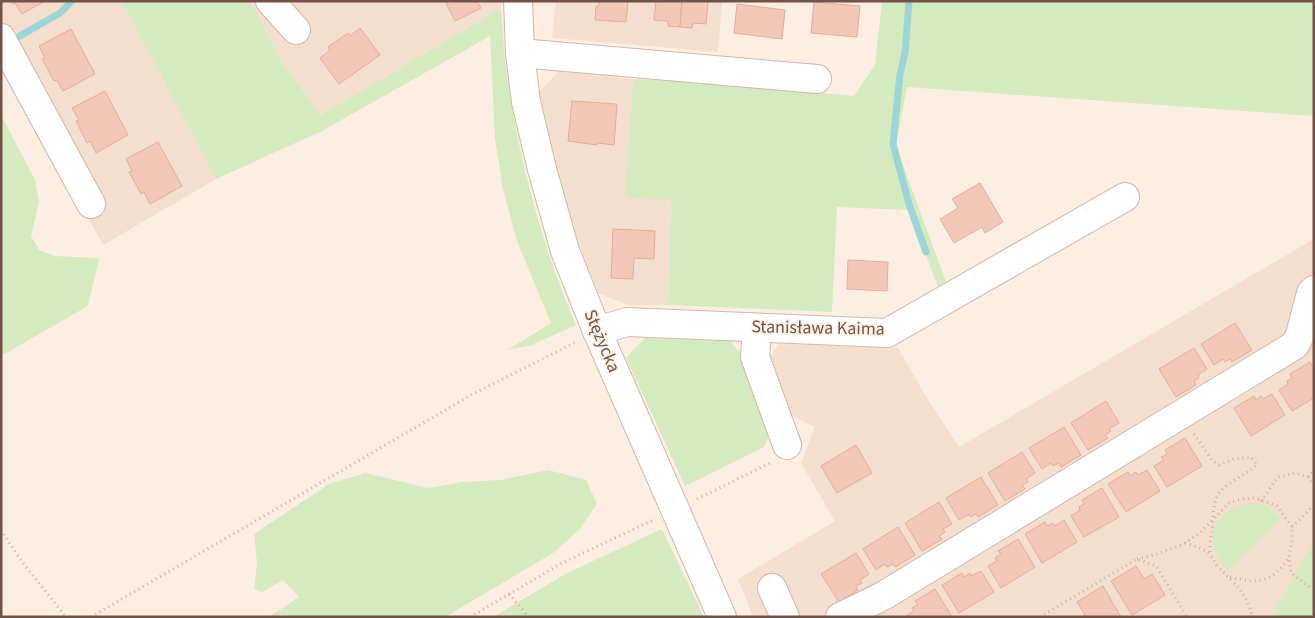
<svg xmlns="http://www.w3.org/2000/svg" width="1315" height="618" viewBox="0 0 1315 618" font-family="'Source Sans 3',sans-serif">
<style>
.residential{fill:#f4dfcf}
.green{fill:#d6eac0}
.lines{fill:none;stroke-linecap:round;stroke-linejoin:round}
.stream{stroke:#9cd5d8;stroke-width:7}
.building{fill:#f2c8b8;stroke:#e5ac99}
.minor-casing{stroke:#cfb7ab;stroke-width:30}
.path{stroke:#d6ac9c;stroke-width:3;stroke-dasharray:1 4;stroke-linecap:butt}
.minor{stroke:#fff;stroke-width:28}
.labels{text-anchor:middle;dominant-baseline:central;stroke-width:4;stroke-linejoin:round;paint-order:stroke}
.street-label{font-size:18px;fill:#735248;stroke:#fff3e7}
</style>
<rect width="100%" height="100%" fill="#fceee1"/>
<g class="residential">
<polygon points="1,1 121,1 216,179 103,245 1,57"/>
<polygon points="250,1 502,1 501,8 321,115 284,65"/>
<polygon points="556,1 722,1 718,52 552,38"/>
<polygon points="559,71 633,79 626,197 671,200 668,305 628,305 598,293 561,198 539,92"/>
<polygon points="1314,239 1314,539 1271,617 753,617 738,579 835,521 801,463 815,427 790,415 768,359 779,344 898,348 927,398 959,447"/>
</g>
<g class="green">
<path d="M121,1H250L284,65L321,115L501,8C503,28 503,48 506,68C518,156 541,244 576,325L532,345L507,350L551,323L517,241L503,189L495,138L490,36L322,131L216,179Z"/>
<polygon points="882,1 1314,1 1313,116 907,87 896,146 946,282 938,287 909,210 837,207 832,312 668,305 671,200 625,198 633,79 716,83 854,96 875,65"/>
<polygon points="1,115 35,180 39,202 31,236 39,250 55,256 99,258 88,306 1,356"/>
<polygon points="645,338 730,341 749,362 773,428 764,447 685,486 626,358"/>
<polygon points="548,470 586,480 597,504 579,530 553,553 445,617 269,617 299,597 283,580 262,592 254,589 257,563 254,534 329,484 365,473 428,488 462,482 501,480"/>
<path d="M1253,502L1269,507L1281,518L1227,571C1200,541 1213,508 1253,502Z"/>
<polygon points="662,529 704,617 493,617 567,573"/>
<polygon points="1314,539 1314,617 1271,617"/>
</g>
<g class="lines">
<g class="stream">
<polyline points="909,1 905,53 900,74 893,144 909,204 926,252"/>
<polyline points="18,37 60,13 72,1"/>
</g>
</g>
<g class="building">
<polygon points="11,1 45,1 22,14 15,3 13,4"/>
<polygon points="445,1 477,1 481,8 455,21"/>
<polygon points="599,1 628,1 626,22 595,20 596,6 599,6"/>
<polygon points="656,1 682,1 680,27 668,26 668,21 654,20"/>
<polygon points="682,1 708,1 706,24 693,23 692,28 680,27"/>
<polygon points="814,2 860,6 857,37 811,33"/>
<polygon points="737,4 785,10 782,39 734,33"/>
<polygon points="360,28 380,55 339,84 320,58 330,50 328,47 348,33 350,36"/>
<polygon points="71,29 95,74 63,91 57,80 54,81 42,59 45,58 39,46"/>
<polygon points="105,91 128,135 96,153 90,141 87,143 76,121 79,120 72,108"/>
<polygon points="572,101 617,104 614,145 597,143 597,145 568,141"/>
<polygon points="158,142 182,186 150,204 144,192 141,194 129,172 132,171 126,159"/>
<polygon points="980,183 1003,222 985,233 982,227 954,243 940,219 958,208 952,199"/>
<polygon points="613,229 655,231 654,259 634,258 633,279 611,278"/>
<polygon points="848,260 888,262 887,291 847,289"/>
<polygon points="1235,323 1252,350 1232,362 1230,359 1225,362 1223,359 1214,365 1201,344"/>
<polygon points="1194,348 1207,369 1198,375 1199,378 1194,381 1196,385 1176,397 1159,369"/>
<polygon points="1310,362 1314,368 1314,398 1292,411 1279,390 1288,384 1287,381 1292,378 1290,374"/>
<polygon points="1272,394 1285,415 1251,436 1234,408 1254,396 1256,400 1261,396 1263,399"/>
<polygon points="1106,401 1119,423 1109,429 1111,431 1105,435 1108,438 1088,450 1071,423"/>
<polygon points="1064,427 1081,455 1061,467 1059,463 1053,466 1051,463 1042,469 1029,448"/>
<polygon points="1185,438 1202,466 1167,487 1154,466 1164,460 1161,457 1167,454 1165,450"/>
<polygon points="856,445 872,473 837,493 821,466"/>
<polygon points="1022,452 1035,473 1026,479 1028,482 1022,485 1025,489 1005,501 988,473"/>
<polygon points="1147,470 1160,491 1126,512 1108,484 1128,472 1130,476 1136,472 1138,475"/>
<polygon points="981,477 998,505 978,517 976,514 970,517 969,514 959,520 946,498"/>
<polygon points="1102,488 1119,517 1084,537 1071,516 1080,510 1079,507 1084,504 1082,500"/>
<polygon points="939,502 952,524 943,529 945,532 939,536 942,539 922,551 905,523"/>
<polygon points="1064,520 1077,542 1042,563 1025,534 1045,522 1047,526 1053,523 1055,526"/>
<polygon points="898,527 915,555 895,567 893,564 887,567 885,564 876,570 863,549"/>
<polygon points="1018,539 1035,567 1001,588 988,566 997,561 995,558 1001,554 998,551"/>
<polygon points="856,553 869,574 860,580 862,583 856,586 858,590 839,602 821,574"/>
<polygon points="1136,566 1144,579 1152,574 1165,595 1132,615 1111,581"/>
<polygon points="981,571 994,592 959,613 942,585 962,573 964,577 970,573 971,576"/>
<polygon points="1103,586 1121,617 1082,617 1085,615 1077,602"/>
<polygon points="935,589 952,617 905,617 914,611 912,608 918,605 915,601"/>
</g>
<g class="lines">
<g class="minor-casing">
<g id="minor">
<polyline points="270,1 296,30"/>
<polyline points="518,1 520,53 526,102 542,169 565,251 597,331 722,617"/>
<polyline points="1,38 91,204"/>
<polyline points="520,53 817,79"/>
<polyline points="757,328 755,357 787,445"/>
<polyline points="597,331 627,322 887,333 1125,197"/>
<polyline points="772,588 785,617"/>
<polyline points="840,617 883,596 1295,345 1300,335 1311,293 1314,290"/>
</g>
</g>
<g class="path">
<path d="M1194,434L1213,461L1219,465L1234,459L1251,457L1257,464C1249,473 1239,476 1229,484C1213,495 1214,504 1213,521C1212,533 1209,542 1210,555"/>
<polyline points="1308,477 1314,469"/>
<polyline points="697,499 772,462"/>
<polyline points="1261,501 1278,477 1295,473 1308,477 1314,487"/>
<polyline points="1292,527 1314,505"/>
<polyline points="1,530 23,563 66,617"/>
<path d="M1185,543C1194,546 1204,548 1210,555C1214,559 1215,565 1219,568C1238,587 1244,590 1253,617"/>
<polyline points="1137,559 1154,555 1182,545 1200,533 1229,503 1242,499 1255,498 1277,506 1292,527 1292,539 1289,558 1291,573 1314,590"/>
<path d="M1230,577C1260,584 1271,583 1289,558"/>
<polyline points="509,594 529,617"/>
<polyline points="91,617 471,395 576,342"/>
<polyline points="470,617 562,563 653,520"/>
<polyline points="1040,617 1137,559 1156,566 1187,617"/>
</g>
<use href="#minor" class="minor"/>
</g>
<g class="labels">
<g class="street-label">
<text transform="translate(818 328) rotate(1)">Stanisława Kaima</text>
<text transform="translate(602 341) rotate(67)">Stężycka</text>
</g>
</g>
<rect width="1315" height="618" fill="none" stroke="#735248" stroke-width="5"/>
</svg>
